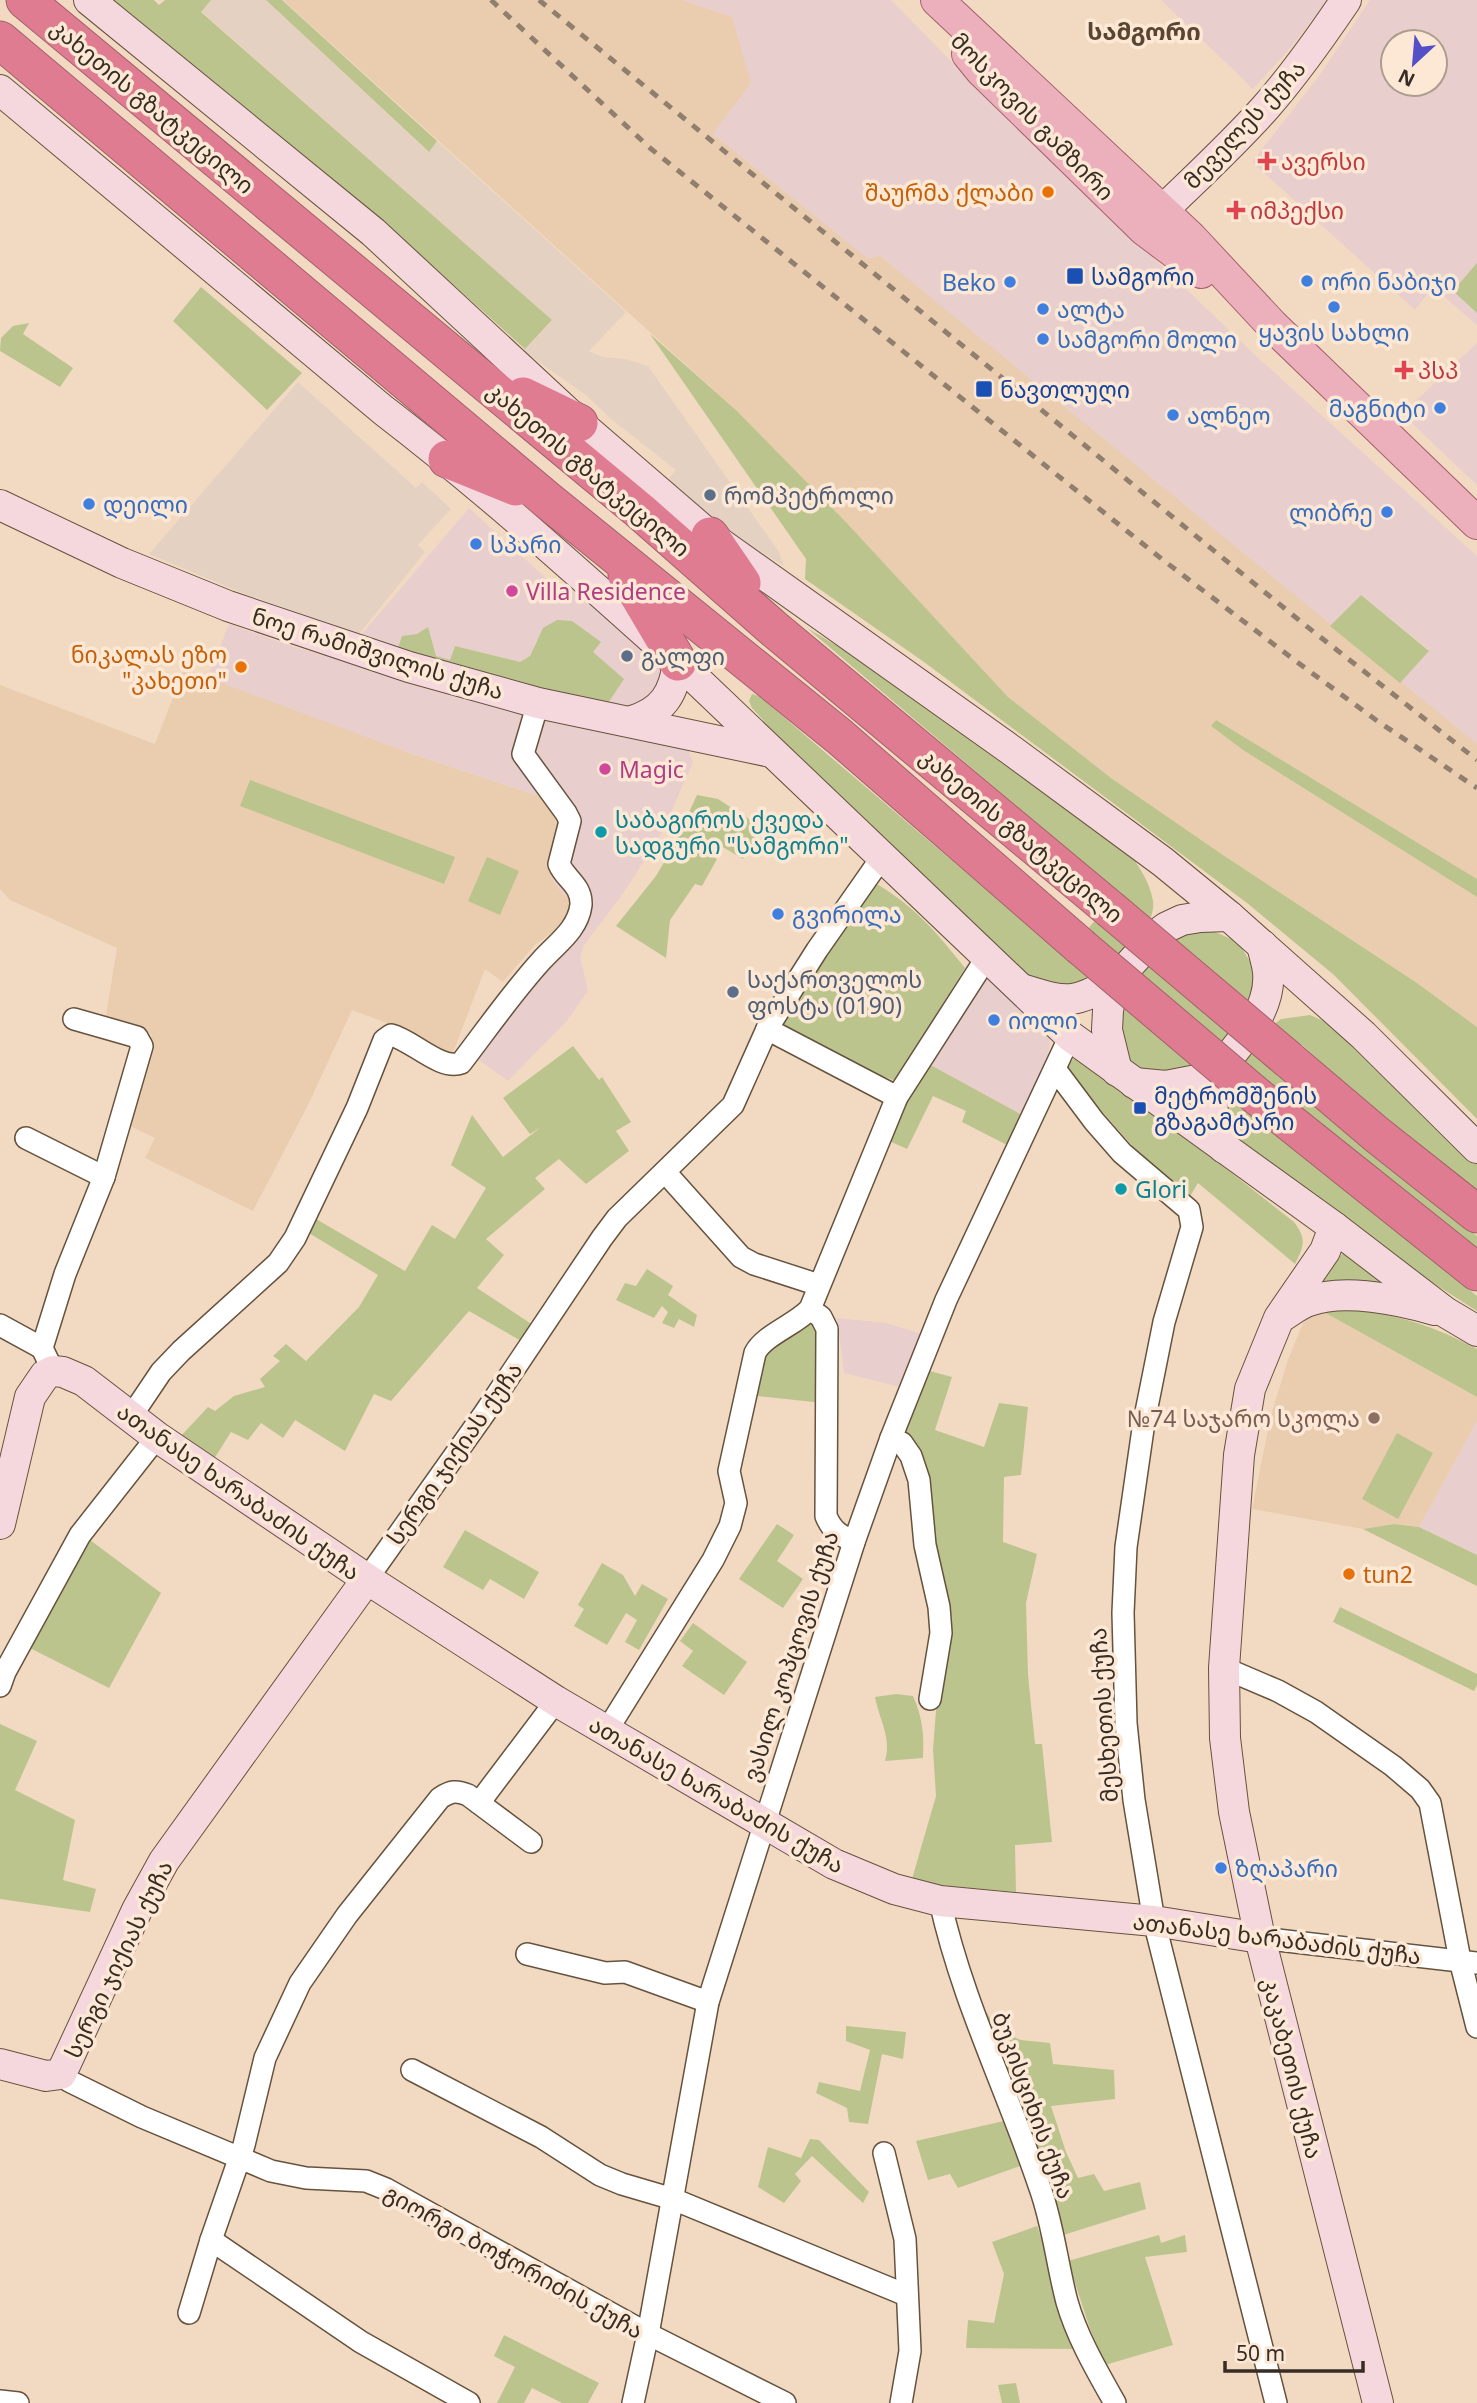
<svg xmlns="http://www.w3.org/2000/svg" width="1477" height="2403" viewBox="0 0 1477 2403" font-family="'Noto Sans','Noto Sans Georgian',sans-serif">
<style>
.commercial{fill:#e8cecd;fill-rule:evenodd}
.industrial{fill:#e4d1c1}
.built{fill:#eacdaf}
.green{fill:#bbc48d}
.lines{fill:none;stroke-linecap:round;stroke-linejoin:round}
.street-casing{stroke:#66523d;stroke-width:24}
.secondary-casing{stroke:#66523d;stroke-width:32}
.primary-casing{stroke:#a4606b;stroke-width:34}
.highway-casing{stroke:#a4606b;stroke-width:39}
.street{stroke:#fff;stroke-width:21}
.secondary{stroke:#f5d8de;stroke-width:30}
.primary{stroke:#ecb0bd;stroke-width:32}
.highway{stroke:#df7c91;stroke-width:37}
.rail{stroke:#907f6f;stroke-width:5;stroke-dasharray:9 9;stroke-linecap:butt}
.highway-bridge-casing{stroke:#a4606b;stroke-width:39;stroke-linecap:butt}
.highway-bridge{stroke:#df7c91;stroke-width:37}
.health-dot{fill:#e0444e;stroke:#fce8d5;stroke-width:2.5}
.food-dot{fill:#e8710a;stroke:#fce8d5;stroke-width:2.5}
.transit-dot{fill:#1a4fb4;stroke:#fce8d5;stroke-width:2.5}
.shop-dot{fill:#3f7fe0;stroke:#fce8d5;stroke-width:2.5}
.service-dot{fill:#5c6f8a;stroke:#fce8d5;stroke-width:2.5}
.hotel-dot{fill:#d1479c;stroke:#fce8d5;stroke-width:2.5}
.culture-dot{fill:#0f9aa8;stroke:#fce8d5;stroke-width:2.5}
.education-dot{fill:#8d6e63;stroke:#fce8d5;stroke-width:2.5}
.labels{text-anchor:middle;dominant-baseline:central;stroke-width:7;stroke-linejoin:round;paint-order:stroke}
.street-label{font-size:23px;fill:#372d24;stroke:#fce8d5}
.health-label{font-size:23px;fill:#be3a42;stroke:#fce8d5;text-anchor:start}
.food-label{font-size:23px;fill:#c56008;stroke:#fce8d5;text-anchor:end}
.transit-label{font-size:23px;fill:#164399;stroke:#fce8d5;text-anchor:start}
.shop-label{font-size:23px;fill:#366cbe;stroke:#fce8d5;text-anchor:start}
.service-label{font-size:23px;fill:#4e5e75;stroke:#fce8d5;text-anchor:start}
.hotel-label{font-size:23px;fill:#b23c85;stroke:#fce8d5;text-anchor:start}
.culture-label{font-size:23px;fill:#0d838f;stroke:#fce8d5;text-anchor:start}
.education-label{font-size:23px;fill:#785e54;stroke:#fce8d5;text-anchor:end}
.neighbourhood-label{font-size:24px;font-weight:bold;fill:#594531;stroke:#fce8d5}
</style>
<rect width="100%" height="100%" fill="#f2dac2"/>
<g class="commercial">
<polygon points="682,0 891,0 998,109 1255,355 1477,556 1477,744 1400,683 1429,650 1361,595 1330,626 880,257 868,260 712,133 732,17"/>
<polygon points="1161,0 1327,0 1293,45 1253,89"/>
<path d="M1370,0H1477V325L1433,287L1415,310L1252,162L1319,76ZM1393,42H1435V84H1393Z"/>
<polygon points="1477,343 1477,485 1402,414"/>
<path d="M469,508L547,579L586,596L661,665L663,678L658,690L630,709L569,697L409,657L361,635ZM417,634L435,656L450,661L455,646L520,662L530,657L536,641L600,642L592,652L515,682L397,651L407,636Z"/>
<polygon points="229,624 294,647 494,701 688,749 693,762 661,835 622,895 584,945 580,957 588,991 566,1022 508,1081 475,1057 590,905 563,894 551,877 566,829 541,797 415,755 207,679"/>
<polygon points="986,971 1047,1029 1050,1040 1047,1064 1024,1116 927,1063"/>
<polygon points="837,1318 886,1323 922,1334 900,1387 844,1373"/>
<polygon points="1477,1421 1477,1555 1419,1527"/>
</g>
<g class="industrial">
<polygon points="211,0 266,0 428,152 437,141 626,312 589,351 602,357 625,359 648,366 779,552 784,566 724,530 667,481 676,470 611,419 586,395 523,351 552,321 201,11"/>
<polygon points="298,382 416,488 422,482 451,509 418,545 425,552 359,634 240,592 149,554"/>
</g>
<g class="built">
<polygon points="283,0 682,0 732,17 751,83 713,134 868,259 880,256 1477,744 1477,879 1216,720 1211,726 1243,750 1477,897 1477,1027 1417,983 1223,855 1111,778 1008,697 844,520 737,411"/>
<polygon points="184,669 415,755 541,797 566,829 551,878 563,894 576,899 565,923 535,945 503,982 485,969 452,1055 395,1026 352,1010 308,1105 253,1211 145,1158 155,1138 124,1123 152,1034 105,1020 117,948 10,900 0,889 0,685 155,744"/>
<polygon points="1322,1311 1477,1397 1477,1421 1419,1527 1394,1524 1363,1529 1252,1509 1271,1415 1289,1357 1303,1323 1311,1315"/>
</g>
<g class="green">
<polygon points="105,0 154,0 159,5 165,0 211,0 201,12 552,320 525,349 407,243"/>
<polygon points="266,0 282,0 437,141 429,152"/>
<polygon points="1477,263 1477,313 1453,291"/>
<polygon points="201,287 302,373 267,410 173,321"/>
<polygon points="29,323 23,334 73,368 60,387 0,351 1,338 13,326"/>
<polygon points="650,334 737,411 844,520 1008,697 1111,778 1223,855 1417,983 1477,1027 1477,1119 1334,975 1247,903 924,662 805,579 806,559"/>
<polygon points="1361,595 1429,651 1400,683 1330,626"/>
<polygon points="557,620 572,621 601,642 593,652 624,679 608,703 515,682 397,651 402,636 417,634 428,627 436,656 450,660 455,646 520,662 530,656 543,628"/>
<path d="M807,628L888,676L1123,844C1135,861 1150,880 1153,901C1157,931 1111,967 1092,987L1041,988L806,767L752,708L749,701L752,694L759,696L1064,956L1119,893Z"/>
<polygon points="1216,720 1477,879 1477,897 1243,750 1211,726"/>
<polygon points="250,780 455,857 444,884 240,806"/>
<polygon points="697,795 718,799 763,828 743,859 716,843 709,854 717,859 702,886 695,884 670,920 666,958 616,926 656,876 672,849"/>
<polygon points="487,857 519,871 500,915 468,901"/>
<path d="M873,882C914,905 936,932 965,968L896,1081L856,1066L780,1024Z"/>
<polygon points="1213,931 1238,942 1254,968 1253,1003 1209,1064 1163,1078 1139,1070 1126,1055 1116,1036 1121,994 1140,966 1180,933"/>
<polygon points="1310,1015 1335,1026 1387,1074 1477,1164 1477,1196 1383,1119 1301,1044 1294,1041 1279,1072 1477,1236 1477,1251 1249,1111 1477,1296 1477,1311 1391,1256 1254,1154 1230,1128 1221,1104 1257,1037 1281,1019"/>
<polygon points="573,1046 599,1080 602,1077 631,1122 616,1131 629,1151 586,1184 559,1159 535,1178 545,1189 486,1239 504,1255 477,1288 533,1325 523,1342 469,1311 391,1401 374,1394 345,1451 295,1420 283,1438 261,1423 248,1440 231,1432 214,1459 180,1437 208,1407 215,1411 234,1396 265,1387 260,1379 280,1361 273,1356 286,1344 306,1361 359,1307 378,1275 304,1230 311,1216 405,1271 432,1225 455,1239 486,1188 451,1165 472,1115 503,1157 541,1127 530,1134 503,1098"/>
<path d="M1073,1059H1083L1094,1065L1294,1222C1307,1239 1304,1246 1295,1264L1198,1183L1189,1198L1136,1150L1071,1076L1068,1067Z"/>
<polygon points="927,1063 1024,1116 1009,1146 962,1122 966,1111 933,1096 907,1149 889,1141 917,1078"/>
<polygon points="1343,1253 1384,1283 1342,1281 1312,1286"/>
<polygon points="647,1269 673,1286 668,1295 697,1315 694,1327 679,1319 674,1328 662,1323 668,1312 662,1306 654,1318 616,1300 625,1283 636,1286"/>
<path d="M1350,1308C1400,1316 1432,1325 1477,1349V1397L1322,1311Z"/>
<polygon points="807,1320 819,1327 823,1403 748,1395 757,1360"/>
<polygon points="926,1370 952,1377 935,1430 984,1447 999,1403 1028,1407 1021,1475 1004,1477 1003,1542 1037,1554 1026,1603 1028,1675 1035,1744 1042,1744 1052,1842 1015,1845 1016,1892 927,1884 912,1879 936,1796 933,1749 937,1698 946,1636 904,1421"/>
<polygon points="1397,1433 1433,1453 1398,1519 1362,1499"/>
<polygon points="777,1524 794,1535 777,1561 803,1579 783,1608 739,1579"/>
<polygon points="1394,1524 1419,1527 1477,1555 1477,1586 1363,1529"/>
<polygon points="465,1530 539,1572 524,1599 490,1579 483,1590 443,1567"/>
<polygon points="86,1537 161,1593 109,1688 24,1645"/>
<polygon points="602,1563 623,1575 635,1596 642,1584 668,1599 639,1650 625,1642 637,1620 626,1613 607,1645 574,1626 584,1609 578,1605"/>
<polygon points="1340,1607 1477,1674 1477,1685 1474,1691 1333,1622"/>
<polygon points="693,1623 747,1662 724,1695 682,1666 693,1651 680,1641"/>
<path d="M896,1694L913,1696C923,1719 924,1734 923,1758L885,1761C892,1738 879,1719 875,1697Z"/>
<polygon points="0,1724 37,1741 15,1790 75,1820 63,1880 96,1889 90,1912 0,1899"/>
<polygon points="974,1992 998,2031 1021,2040 1050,2043 1053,2064 1114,2070 1115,2099 1051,2106 1066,2152 1078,2178 1094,2174 1104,2191 1140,2182 1146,2209 1057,2237 1053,2198 1034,2139 1000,2059"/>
<polygon points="846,2026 906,2032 903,2059 882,2054 868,2124 849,2122 847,2108 816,2093 819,2082 860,2091 870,2050 846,2041"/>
<polygon points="1004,2121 1020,2166 958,2188 950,2174 928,2180 916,2141"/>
<polygon points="810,2139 819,2140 869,2192 863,2203 812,2156 795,2174 801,2181 784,2203 758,2187 768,2147 801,2158"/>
<polygon points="1037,2226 1078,2349 966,2348 968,2320 994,2323 1004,2274 992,2242"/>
<polygon points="1159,2235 1161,2243 1185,2235 1187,2252 1145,2257 1173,2345 1105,2365 1089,2326 1068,2261"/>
<polygon points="504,2335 599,2383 588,2403 562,2403 532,2388 524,2403 497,2403 515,2367 494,2356"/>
<polygon points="1016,2383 1020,2403 1002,2403 998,2385"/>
</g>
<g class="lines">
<g class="street-casing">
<g id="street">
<polyline points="767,1029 897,1097"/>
<polyline points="1055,1069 1094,1121 1122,1153 1189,1210 1192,1227 1164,1322 1144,1422 1126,1547 1123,1613 1126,1723 1134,1800 1154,1921 1276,2403"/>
<polyline points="26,1138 104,1177"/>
<polyline points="665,1172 741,1257 754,1264 819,1285"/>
<path d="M810,1309L821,1317L827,1329L826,1516C832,1531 840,1535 854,1542"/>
<polyline points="0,1325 42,1348"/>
<polyline points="53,1371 42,1348 65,1274 104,1177 142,1046 137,1037 74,1019"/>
<path d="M130,1418L161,1372L181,1351L278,1263L295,1238L357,1108L384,1040L391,1035C412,1040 441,1071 461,1063C487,1029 512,993 541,961C556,944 578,930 581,905C582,885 565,879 559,864L570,821L566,813L523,754L538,703"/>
<polyline points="891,1438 902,1443 911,1456 919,1480 925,1545 939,1607 941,1633 930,1699"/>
<polyline points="367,1579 484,1414 602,1238 617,1218 733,1105 767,1029 817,950 882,857"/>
<polyline points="1224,1668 1278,1691 1316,1712 1393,1766 1420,1789 1430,1803 1460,1960 1477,2027"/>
<polyline points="0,1686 5,1672 80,1535 157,1437"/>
<path d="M606,1732L713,1560L730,1526L736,1503L729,1471L755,1353C764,1335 795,1325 810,1309L897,1097L987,957"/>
<polyline points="479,1803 556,1701"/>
<path d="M940,1901C962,2001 1008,2092 1040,2188C1053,2224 1057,2264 1067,2302C1077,2337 1097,2371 1115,2403"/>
<polyline points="1260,1938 1477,1963"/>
<polyline points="527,1954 605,1973 625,1972 708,2002"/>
<polyline points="412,2070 541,2137 600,2175 622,2184 673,2199 906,2295"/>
<polyline points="61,2074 69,2081 142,2117 271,2171 306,2178 366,2181 386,2189 648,2334 785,2403"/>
<polyline points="884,2153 905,2239 910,2351 901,2403"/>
<polyline points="211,2240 361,2342 469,2403"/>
<path d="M189,2313L211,2240L244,2145L265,2058L300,1983L347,1915L440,1798C451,1791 456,1790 468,1795L531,1842"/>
<polyline points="0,2401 18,2403"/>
<polyline points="633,2403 648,2334 708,2002 854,1542 891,1438 946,1300 1070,1036"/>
</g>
</g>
<g class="secondary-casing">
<g id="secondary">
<polyline points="89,0 373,232 579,423 710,536 1011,750 1163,862 1229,916 1363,1035 1477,1148"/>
<path d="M0,90L383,410C486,489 582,576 678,662L1070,1036L1334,1227L1445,1312L1477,1331"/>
<path d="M1162,211C1197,177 1233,144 1265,108C1295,74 1321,37 1346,0"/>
<polyline points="0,505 122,563 228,606 409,667 538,703 771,752"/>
<path d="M632,721C663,711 674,694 678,662"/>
<path d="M1025,990C1070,1004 1072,1003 1114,982"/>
<polyline points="1117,1071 1107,1030 1108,1010 1114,982 1156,935 1167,927 1182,920 1200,917 1229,916"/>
<polyline points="1212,1077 1213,1125 1224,1148"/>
<path d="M1134,1083L1166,1086L1212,1077C1236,1048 1272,1012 1268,972C1267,963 1264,954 1262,945"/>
<polyline points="1334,1227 1325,1251 1279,1318 1250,1389 1239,1455 1224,1668 1225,1738 1234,1812 1260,1938 1378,2403"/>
<path d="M1281,1317C1290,1312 1299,1304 1309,1301C1344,1288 1400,1300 1435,1310"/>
<polyline points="0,1524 30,1397 45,1375 53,1371 63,1372 84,1381 157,1437 367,1579 556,1701 834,1864 894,1889 940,1901 1154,1921 1260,1938"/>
<polyline points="0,2064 46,2076 61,2074 137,1910 164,1861 367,1579"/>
</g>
</g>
<g class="primary-casing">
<g id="primary">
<polyline points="937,0 1191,238 1272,325 1477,523"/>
<polyline points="968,54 981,70 1145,230 1201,272"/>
</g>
</g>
<g class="highway-casing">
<g id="highway">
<polyline points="25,0 640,511 773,628 1110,909"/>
<polyline points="0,40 546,499 840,737 1080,946"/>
<polyline points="523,396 579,423"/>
<polyline points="447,459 516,487"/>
<polyline points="710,536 742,583"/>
<polyline points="627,576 678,662"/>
<polyline points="1289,1060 1376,1134 1477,1214"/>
<polyline points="1258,1097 1477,1272"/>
</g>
</g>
<use href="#street" class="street"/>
<use href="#secondary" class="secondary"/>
<use href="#primary" class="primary"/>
<use href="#highway" class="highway"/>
<g class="rail">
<polyline points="491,0 650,148 1163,560 1297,662 1376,720 1477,788"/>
<polyline points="539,0 1305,625 1477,760"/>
</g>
<g class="highway-bridge-casing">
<g id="highway-bridge">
<polyline points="1110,909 1289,1060"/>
<polyline points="1080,946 1258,1097"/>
</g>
</g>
<use href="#highway-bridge" class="highway-bridge"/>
</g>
<g class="health-dot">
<path d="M1263.5 150.5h7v7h7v7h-7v7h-7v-7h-7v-7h7z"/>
<path d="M1232.5 199.5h7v7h7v7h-7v7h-7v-7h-7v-7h7z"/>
<path d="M1400.5 359.5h7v7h7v7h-7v7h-7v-7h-7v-7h7z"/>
</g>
<g class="food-dot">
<circle cx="1048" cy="192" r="7"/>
<circle cx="241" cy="667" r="7"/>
<circle cx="1349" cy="1574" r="7"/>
</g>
<g class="transit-dot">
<rect x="1066" y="267" width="18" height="18" rx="3.5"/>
<rect x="975" y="380" width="18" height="18" rx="3.5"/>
<rect x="1133" y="1101" width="14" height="14" rx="3.5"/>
</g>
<g class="shop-dot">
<circle cx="1307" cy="281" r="7"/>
<circle cx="1010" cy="282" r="7"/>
<circle cx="1334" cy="307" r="7"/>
<circle cx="1043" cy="309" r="7"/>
<circle cx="1043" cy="339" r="7"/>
<circle cx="1440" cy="408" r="7"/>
<circle cx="1173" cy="415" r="7"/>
<circle cx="89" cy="504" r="7"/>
<circle cx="1387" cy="512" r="7"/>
<circle cx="476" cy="544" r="7"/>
<circle cx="778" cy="914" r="7"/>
<circle cx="994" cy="1020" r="7"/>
<circle cx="1221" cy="1868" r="7"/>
</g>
<g class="service-dot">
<circle cx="710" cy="495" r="7"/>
<circle cx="627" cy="656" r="7"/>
<circle cx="733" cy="992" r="7"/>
</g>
<g class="hotel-dot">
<circle cx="512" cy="591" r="7"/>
<circle cx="605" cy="769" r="7"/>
</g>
<g class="culture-dot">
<circle cx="601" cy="832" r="7"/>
<circle cx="1121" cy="1189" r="7"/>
</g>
<circle class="education-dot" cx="1374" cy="1418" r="7"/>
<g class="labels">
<g class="street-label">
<text transform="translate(153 106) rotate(40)">კახეთის გზატკეცილი</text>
<text transform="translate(1033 116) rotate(46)">მოსკოვის გამზირი</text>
<text transform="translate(1244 124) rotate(-47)">მეველეს ქუჩა</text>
<text transform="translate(589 469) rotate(40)">კახეთის გზატკეცილი</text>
<text transform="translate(378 653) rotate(17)">ნოე რამიშვილის ქუჩა</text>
<text transform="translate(1022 835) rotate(40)">კახეთის გზატკეცილი</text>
<text transform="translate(454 1453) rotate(-55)">სერგი ჯიქიას ქუჩა</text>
<text transform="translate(239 1491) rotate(35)">ათანასე ხარაბაძის ქუჩა</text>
<text transform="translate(790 1656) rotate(-72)">ვასილ კოპცოვის ქუჩა</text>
<text transform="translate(1103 1715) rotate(-94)">მესხეთის ქუჩა</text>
<text transform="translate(717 1794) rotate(30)">ათანასე ხარაბაძის ქუჩა</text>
<text transform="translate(1277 1938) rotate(7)">ათანასე ხარაბაძის ქუჩა</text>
<text transform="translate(118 1959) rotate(-64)">სერგი ჯიქიას ქუჩა</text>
<text transform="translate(1293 2068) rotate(76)">კაკაბეთის ქუჩა</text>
<text transform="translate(1034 2105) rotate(70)">ბუკისციხის ქუჩა</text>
<text transform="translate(514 2261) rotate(29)">გიორგი ბოჭორიძის ქუჩა</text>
</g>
<g class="health-label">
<text x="1281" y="161">ავერსი</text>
<text x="1250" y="210">იმპექსი</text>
<text x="1418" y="370">პსპ</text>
</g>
<g class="food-label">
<text x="1034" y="192">შაურმა ქლაბი</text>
<text x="227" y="654">ნიკალას ეზო<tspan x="227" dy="26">"კახეთი"</tspan></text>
<text x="1363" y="1574" text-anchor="start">tun2</text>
</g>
<g class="transit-label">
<text x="1091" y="276">სამგორი</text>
<text x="1000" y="389">ნავთლუღი</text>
<text x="1154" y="1095">მეტრომშენის<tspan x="1154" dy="26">გზაგამტარი</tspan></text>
</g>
<g class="shop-label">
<text x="1321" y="281">ორი ნაბიჯი</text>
<text x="996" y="282" text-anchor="end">Beko</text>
<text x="1057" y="309">ალტა</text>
<text x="1334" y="332" text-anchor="middle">ყავის სახლი</text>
<text x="1057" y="339">სამგორი მოლი</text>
<text x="1426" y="408" text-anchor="end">მაგნიტი</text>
<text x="1187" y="415">ალნეო</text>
<text x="103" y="504">დეილი</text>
<text x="1373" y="512" text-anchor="end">ლიბრე</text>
<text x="490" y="544">სპარი</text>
<text x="792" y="914">გვირილა</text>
<text x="1008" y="1020">იოლი</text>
<text x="1235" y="1868">ზღაპარი</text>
</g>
<g class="service-label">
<text x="724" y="495">რომპეტროლი</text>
<text x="641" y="656">გალფი</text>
<text x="747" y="979">საქართველოს<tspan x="747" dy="26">ფოსტა (0190)</tspan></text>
</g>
<g class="hotel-label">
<text x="526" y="591">Villa Residence</text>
<text x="619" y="769">Magic</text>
</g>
<g class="culture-label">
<text x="615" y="819">საბაგიროს ქვედა<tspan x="615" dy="26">სადგური "სამგორი"</tspan></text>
<text x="1135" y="1189">Glori</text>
</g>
<g class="education-label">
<text x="1360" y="1418">№74 საჯარო სკოლა</text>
</g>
<g class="neighbourhood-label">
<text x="1144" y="30">სამგორი</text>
</g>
</g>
<g transform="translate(1414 63) rotate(206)"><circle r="33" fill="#fce8d5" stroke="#ad9d8e" stroke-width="2"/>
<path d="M0-5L12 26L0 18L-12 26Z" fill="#534fc6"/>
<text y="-10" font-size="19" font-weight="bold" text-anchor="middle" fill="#372d24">N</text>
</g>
<path d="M1225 2361v10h138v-10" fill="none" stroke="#372d24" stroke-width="3.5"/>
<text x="1236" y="2361" font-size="21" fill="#372d24" stroke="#fce8d5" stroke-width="5" paint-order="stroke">50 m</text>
</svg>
